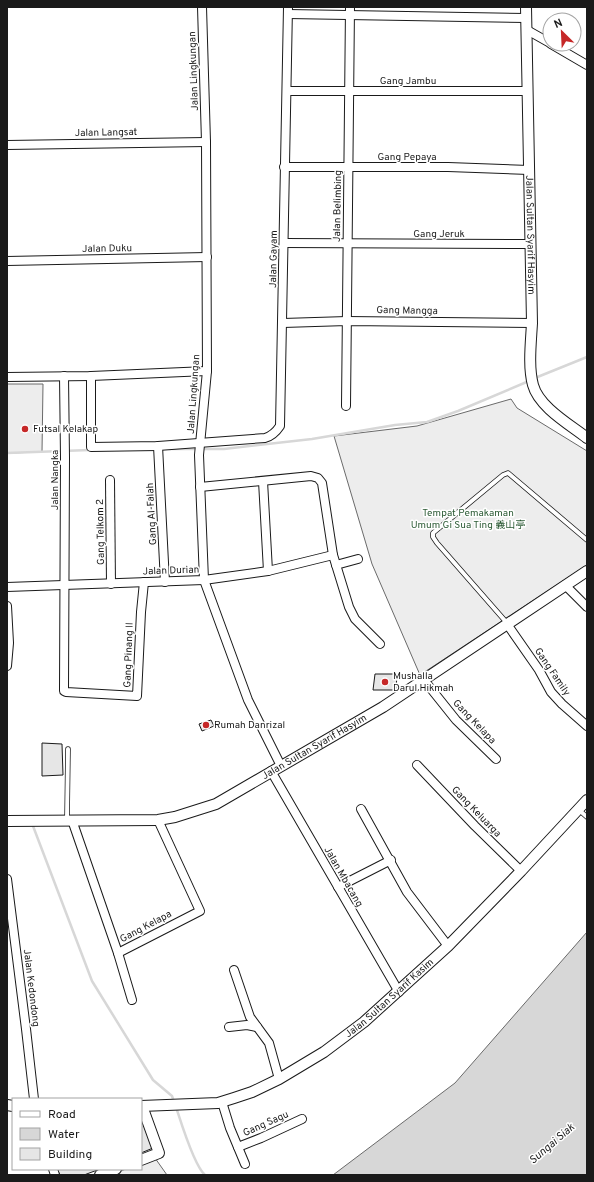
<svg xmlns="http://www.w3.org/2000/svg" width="594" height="1182" viewBox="0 0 594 1182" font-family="Overpass,'Noto Sans SC',sans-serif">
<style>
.built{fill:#ededed;stroke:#6a6a6a}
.water{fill:#d7d7d7;stroke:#6a6a6a}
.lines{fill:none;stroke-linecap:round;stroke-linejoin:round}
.stream{stroke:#d7d7d7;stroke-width:2.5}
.building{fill:#e6e6e6;stroke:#1a1a1a}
.service-casing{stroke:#1a1a1a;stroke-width:5.5}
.minor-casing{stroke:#1a1a1a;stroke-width:10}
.tertiary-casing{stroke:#1a1a1a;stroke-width:12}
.service{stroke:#fff;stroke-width:4}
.minor{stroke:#fff;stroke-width:8}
.tertiary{stroke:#fff;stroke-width:10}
.poi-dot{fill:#c62828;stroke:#fff;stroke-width:1.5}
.labels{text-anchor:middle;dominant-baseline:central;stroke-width:3;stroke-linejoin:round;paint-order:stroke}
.street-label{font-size:10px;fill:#1a1a1a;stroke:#fff}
.poi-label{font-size:10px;fill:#1a1a1a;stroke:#fff;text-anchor:start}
.park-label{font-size:10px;fill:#2b5a34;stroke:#fff}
.water-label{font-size:11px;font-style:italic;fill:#1a1a1a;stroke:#fff}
</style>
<rect width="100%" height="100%" fill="#fff"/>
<g class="built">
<polygon points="7,384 43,384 42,452 7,453"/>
<polygon points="511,399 517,408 587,451 587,565 420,675 372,564 334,436 417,426"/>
<polygon points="155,1158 167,1175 110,1175 126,1169 141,1169 141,1163"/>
</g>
<polygon class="water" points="587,932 587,1175 333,1175 455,1083"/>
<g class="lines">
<g class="stream">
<polyline points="535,378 587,357"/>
<polyline points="169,449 224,449 312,439 395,425 427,422 458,411 529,381"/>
<polyline points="7,453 90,450"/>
<polyline points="33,826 92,981 153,1080 172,1096 174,1102"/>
<path d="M176,1107C181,1122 194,1166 205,1175"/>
</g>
</g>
<g class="building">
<polygon points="375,674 397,674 396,690 373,690"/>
<polygon points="211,720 214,726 202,731 199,724"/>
<polygon points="42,743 62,744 63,775 42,776"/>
<polygon points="141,1119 153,1148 141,1153"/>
<polygon points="57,1169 100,1169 84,1175 60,1175"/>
</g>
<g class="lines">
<g class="service-casing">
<g id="service">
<polyline points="507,623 437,543 433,537 433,533 503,475 508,473 587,540"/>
<polyline points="579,810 587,817"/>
<polyline points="67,820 68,749"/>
</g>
</g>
<g class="minor-casing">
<g id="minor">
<polyline points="202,7 206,142 207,371 199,455 204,580 248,700 281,766"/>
<polyline points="288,14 526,18"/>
<polyline points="527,30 550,43"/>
<polyline points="551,44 587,65"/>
<polyline points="287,91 528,91"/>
<polyline points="7,145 206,142"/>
<polyline points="284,167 448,167 529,170"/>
<polyline points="284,243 530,244"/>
<polyline points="7,261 207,257"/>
<polyline points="283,323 347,321 532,323"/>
<polyline points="64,376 65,458 64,691 66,692 137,696 141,612 144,582"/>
<path d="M91,376V447L158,446L265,438C272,436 276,432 280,426L288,7"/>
<polyline points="7,377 91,376 207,371"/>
<polyline points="346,406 350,7"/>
<polyline points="158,446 165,582"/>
<polyline points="110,480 111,584"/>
<polyline points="263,481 268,571"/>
<polyline points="200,487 311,476 318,478 322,483 333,555 349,607 355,619 380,644"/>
<polyline points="336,565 358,559"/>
<polyline points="565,585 587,607"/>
<polyline points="7,587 204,580 268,571 333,555"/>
<polyline points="7,606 9,643 7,666"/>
<polyline points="507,624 539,670 551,692 562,704 587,726"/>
<polyline points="424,680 456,720 496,759"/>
<polyline points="417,765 475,826 521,871"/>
<polyline points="271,771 399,992"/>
<polyline points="361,809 407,892 448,946"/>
<polyline points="72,820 118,953 200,911 158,820"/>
<polyline points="7,879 26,1029 34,1099"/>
<polyline points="338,887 391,860"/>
<polyline points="118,953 132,1000"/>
<polyline points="234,970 250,1017 269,1043 279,1079"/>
<polyline points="229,1027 247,1025 257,1027"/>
<polyline points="222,1102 230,1128 245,1164"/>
<polyline points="238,1147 261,1138 302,1119"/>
<polyline points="53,1169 55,1175"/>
</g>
</g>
<g class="tertiary-casing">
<g id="tertiary">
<path id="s1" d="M526,7L532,323C531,342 528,367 533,385C539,407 569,424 587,438"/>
<path id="s2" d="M7,821L158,820L175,817L216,804L383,707L587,571"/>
<polyline points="7,1105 13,1106"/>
<path id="s3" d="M141,1106L218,1103L234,1098L252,1092L279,1079L324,1052L364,1022L448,946L521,871L587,800"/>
<polyline points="141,1160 159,1153 142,1106"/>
<polyline points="100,1175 116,1169"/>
</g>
</g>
<use href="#service" class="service"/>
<use href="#minor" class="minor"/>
<use href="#tertiary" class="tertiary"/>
</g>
<g class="poi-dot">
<circle cx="25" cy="429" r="4"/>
<circle cx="385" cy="682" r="4"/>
<circle cx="206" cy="725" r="4"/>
</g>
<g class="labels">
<g class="street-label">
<text transform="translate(194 71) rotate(-92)">Jalan Lingkungan</text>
<text x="408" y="81">Gang Jambu</text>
<text transform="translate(106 133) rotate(-1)">Jalan Langsat</text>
<text x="407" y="157">Gang Pepaya</text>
<text transform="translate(338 206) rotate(-89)">Jalan Belimbing</text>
<text x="439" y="234">Gang Jeruk</text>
<text stroke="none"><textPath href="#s1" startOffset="228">Jalan Sultan Syarif Hasyim</textPath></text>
<text transform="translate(107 249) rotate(-1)">Jalan Duku</text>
<text transform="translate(274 259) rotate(-89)">Jalan Gayam</text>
<text transform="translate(407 311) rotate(1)">Gang Mangga</text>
<text transform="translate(194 394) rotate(-86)">Jalan Lingkungan</text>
<text transform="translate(55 480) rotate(-90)">Jalan Nangka</text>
<text transform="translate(152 514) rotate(-93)">Gang Al-Falah</text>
<text transform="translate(101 532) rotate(-91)">Gang Telkom 2</text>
<text transform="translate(171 571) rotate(-2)">Jalan Durian</text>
<text transform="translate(129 655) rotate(-88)">Gang Pinang II</text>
<text transform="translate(552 672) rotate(56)">Gang Family</text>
<text transform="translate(474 722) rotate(46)">Gang Kelapa</text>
<text stroke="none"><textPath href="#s2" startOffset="325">Jalan Sultan Syarif Hasyim</textPath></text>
<text transform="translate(476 812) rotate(46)">Gang Keluarga</text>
<text transform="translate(343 877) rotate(60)">Jalan Mbacang</text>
<text transform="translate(146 927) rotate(-28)">Gang Kelapa</text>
<text transform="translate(31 988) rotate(83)">Jalan Kedondong</text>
<text stroke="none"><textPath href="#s3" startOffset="280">Jalan Sultan Syarif Kasim</textPath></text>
<text transform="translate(266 1124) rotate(-24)">Gang Sagu</text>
</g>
<g class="poi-label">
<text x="33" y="429">Futsal Kelakap</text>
<text x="393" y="676">Mushalla<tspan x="393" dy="12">Darul Hikmah</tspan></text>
<text x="214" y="725">Rumah Danrizal</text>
</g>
<g class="park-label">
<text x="468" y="513">Tempat Pemakaman<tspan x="468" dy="12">Umum Gi Sua Ting 義山亭</tspan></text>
</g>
<g class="water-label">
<text transform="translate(552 1144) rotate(-41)">Sungai Siak</text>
</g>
</g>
<rect width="594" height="1182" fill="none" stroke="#1a1a1a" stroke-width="16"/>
<rect x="12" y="1098" width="130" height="72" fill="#ffffff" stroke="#a3a3a3"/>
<rect x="20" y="1111" width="20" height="6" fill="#ffffff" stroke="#a3a3a3"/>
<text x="48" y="1118" font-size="12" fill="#1a1a1a">Road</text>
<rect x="20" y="1128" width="20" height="12" fill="#d7d7d7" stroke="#a3a3a3"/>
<text x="48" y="1138" font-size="12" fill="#1a1a1a">Water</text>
<rect x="20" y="1148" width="20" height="12" fill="#e6e6e6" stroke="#a3a3a3"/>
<text x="48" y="1158" font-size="12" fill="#1a1a1a">Building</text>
<g transform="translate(562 32) rotate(336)"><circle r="19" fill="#ffffff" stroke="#a3a3a3"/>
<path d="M0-3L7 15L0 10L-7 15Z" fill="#c62828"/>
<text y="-6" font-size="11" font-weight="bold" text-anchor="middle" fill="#1a1a1a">N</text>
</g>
</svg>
